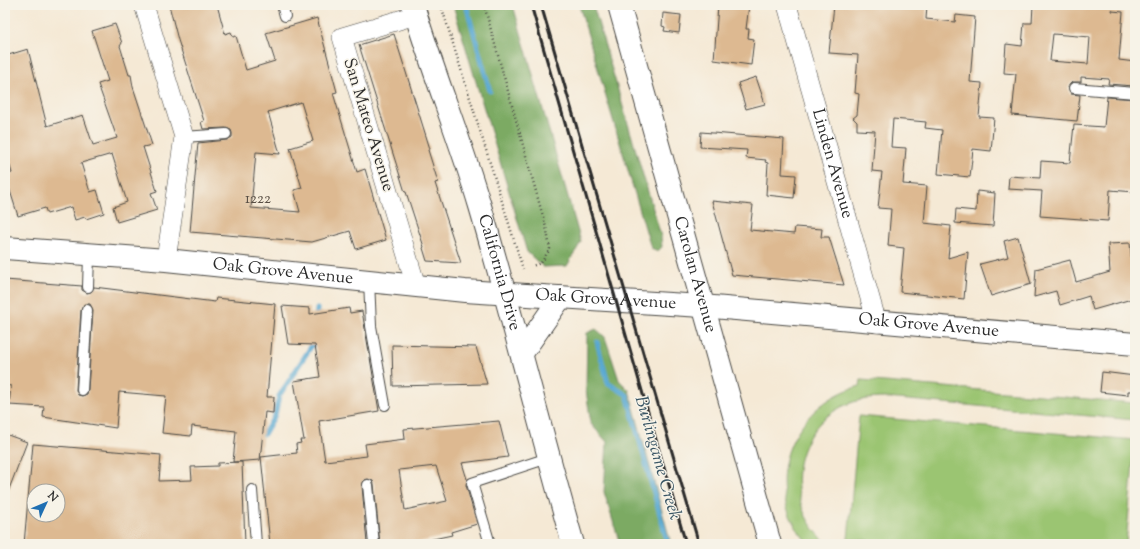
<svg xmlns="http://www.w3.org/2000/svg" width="1140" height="549" viewBox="0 0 1140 549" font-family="'Sorts Mill Goudy',serif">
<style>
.green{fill:#9bc572;stroke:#63784e}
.forest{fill:#7caa64;stroke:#546a48}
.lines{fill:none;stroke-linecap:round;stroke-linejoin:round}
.stream{stroke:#57a7d1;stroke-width:5}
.building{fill:#ddb991;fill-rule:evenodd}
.lane-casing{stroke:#494844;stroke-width:12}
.street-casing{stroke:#494844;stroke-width:20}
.secondary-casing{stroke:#494844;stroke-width:24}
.path{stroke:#494844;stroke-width:2.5;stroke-dasharray:1 3;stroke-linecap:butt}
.lane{stroke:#fff;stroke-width:10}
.street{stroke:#fff;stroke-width:19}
.secondary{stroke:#fff;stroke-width:22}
.rail{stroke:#2b2b2b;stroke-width:3}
.labels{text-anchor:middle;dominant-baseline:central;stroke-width:3;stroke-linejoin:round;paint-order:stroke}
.number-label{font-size:15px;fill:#584e44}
.street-label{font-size:17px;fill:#2b2b2b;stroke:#f7f3e8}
.water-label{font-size:18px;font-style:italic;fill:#3a5665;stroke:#f7f3e8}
</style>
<rect width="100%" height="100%" fill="#f7f3e8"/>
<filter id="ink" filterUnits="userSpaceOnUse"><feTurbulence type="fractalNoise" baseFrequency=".025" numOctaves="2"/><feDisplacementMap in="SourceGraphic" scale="8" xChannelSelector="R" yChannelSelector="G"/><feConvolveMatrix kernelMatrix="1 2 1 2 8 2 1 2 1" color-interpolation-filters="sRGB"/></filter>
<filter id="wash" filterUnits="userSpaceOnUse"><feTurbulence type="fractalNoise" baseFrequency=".012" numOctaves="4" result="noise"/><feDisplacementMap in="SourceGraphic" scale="16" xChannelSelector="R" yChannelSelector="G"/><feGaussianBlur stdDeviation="0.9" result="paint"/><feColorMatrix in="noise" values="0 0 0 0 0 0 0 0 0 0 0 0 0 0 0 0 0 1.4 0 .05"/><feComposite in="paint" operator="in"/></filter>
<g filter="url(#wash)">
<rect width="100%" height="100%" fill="#f5e9d5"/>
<g class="green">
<path d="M861,380L1135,403V420L886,398C868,398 852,400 836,410C788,439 784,510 829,544H809C756,489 790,404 860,386Z"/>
<polygon points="859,416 1135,440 1126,544 909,544 848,539"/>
</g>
<g class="forest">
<polygon points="453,5 513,5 581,242 567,266 543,267 527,252"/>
<polygon points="579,5 593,5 661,236 662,247 658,251 651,248"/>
<polygon points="596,329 605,337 619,380 629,390 671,544 620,544 604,492 607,442 591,424 586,390 587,333"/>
</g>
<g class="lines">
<g class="stream">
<polyline points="466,5 490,91"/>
<polyline points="316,319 317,309"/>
<polyline points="597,342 608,383 627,395 668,544"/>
<polyline points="264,434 275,415 279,396 316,339"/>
</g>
</g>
<g id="blocks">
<g class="building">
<path d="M169,5H217L225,34L231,32L233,37L236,36L246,70L275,61L266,33L317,18L337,92L333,93L357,172L365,169L386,240L356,249L350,231L312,242L190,232L198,143L227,140L232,137V133L231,130L226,128L203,129L201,122L204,121L178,40ZM301,102L313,141L290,148L302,188L294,190L300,212L251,208L256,152L280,154L268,112Z"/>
<polygon points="718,5 749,5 746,29 749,29 748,38 754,39 751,65 714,60"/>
<polygon points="834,5 927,5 926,19 955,22 956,15 975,17 970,82 982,83 979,117 994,118 991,151 973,149 970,177 938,174 942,130 925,128 926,122 893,119 891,147 906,148 903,184 927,186 924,223 951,226 948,258 968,252 964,299 900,292 904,248 888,246 891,209 878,208 882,172 872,171 875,131 857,130 857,122 853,118 857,115 859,94 855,93 858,55 829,53"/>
<path d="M1033,5H1113L1112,11L1123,12L1119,60L1135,62L1134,86L1108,84L1109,79L1081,77V82H1072L1068,87L1071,94L1080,95L1077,121L1012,115L1016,74L1004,73L1006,44L1022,46L1024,23H1032ZM1053,34L1090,37L1088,64L1050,61Z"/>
<polygon points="663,13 681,15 679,33 664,31 665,27 662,26"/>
<polygon points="115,24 122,43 120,46 129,75 131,75 133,87 152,145 143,147 157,191 151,193 157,210 117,222 113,207 127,202 112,154 81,163 90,192 97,190 104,213 86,219 85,217 75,220 71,207 47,214 45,208 18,216 5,175 12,173 5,149 5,56 28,49 47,126 83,115 93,145 117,138 98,84 108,81 92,31"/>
<polygon points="394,34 430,149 428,150 438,182 435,183 461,263 427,261 423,248 424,247 406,192 405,192 359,45"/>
<polygon points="756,77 765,104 746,109 738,83"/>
<polygon points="1107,97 1135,99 1135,192 1110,190 1108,221 1040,216 1042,191 1008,189 1009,176 1040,178 1041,161 1070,163 1074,125 1104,127"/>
<polygon points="701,132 784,139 782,174 796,175 794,198 766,195 768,163 765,162 766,160 746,158 747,150 700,147"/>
<polygon points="977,191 995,193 993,226 955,223 956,209 976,211"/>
<polygon points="712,201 753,205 750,230 794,234 795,227 822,229 821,237 829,237 844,285 732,275"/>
<polygon points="1018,237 1031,284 991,296 980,264 1008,257 1004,241"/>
<polygon points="1130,243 1135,298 1093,310 1089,296 1060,305 1056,291 1034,297 1036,269 1070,260 1076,282 1110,272 1108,244"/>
<path d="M5,280L82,286V290L87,293L91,292L94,287L215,302L216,298L275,304L267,397H274L273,413L265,412L260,460L233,462L236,431L192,426L191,436L162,433L166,396L119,392L116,428L43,417L44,407L9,405L11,386L5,385ZM84,304H90L93,310L88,390L87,394L82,396L78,395L76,390L81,310Z"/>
<path d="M282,306L310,308V314L349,308L350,313L362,311L379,411L319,421L325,461L367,456L365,444L405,439L404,429L499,421L508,457L462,463L467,479L466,485L477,524L451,532L452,535L410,544H380L374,484L373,481L368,479L364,480L362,486L367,544H270L261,457L297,453L296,444L301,443L300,440H304L294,381L320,377L315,345L288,344ZM436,466L447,501L405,510L399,470Z"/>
<polygon points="392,345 476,347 487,384 393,386"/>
<polygon points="1102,372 1135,376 1135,391 1128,391 1128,395 1100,392"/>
<polygon points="5,434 27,442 6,497 5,496"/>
<path d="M33,444L161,455L159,481L192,480L191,467L218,466V463L242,462L245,544H24ZM34,491H58V515H34Z"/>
</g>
</g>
</g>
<g filter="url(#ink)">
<use href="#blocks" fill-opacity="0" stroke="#494844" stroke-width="1"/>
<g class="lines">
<g class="lane-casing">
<g id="lane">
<polyline points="282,5 285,16"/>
<polyline points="1074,88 1135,93"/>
<polyline points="184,137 226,134"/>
<polyline points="369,280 371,326 385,405"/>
<polyline points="88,287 89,255"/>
<polyline points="82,390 87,310"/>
<polyline points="368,485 374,544"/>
<polyline points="252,490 256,544"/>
<polyline points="490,544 472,483 548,458"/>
</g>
</g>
<g class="street-casing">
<g id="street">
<polyline points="144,5 184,137 166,260"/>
<path id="s1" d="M787,5L877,323"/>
<polyline points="416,286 342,37 416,15"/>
</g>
</g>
<g class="secondary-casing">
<g id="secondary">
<path id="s2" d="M413,5C433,73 460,138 480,206C513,318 541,432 573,544"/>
<path id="s3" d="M619,5L770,544"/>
<path id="s4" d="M5,248L166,260L465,291L702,306L1135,344"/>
<polyline points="522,353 561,297"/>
</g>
</g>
<g class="path">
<polyline points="441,5 523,269"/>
<polyline points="484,5 547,231 550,249 541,263 532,266"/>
</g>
<use href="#lane" class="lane"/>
<use href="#street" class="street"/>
<use href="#secondary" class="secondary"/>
<g class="rail">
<polyline points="531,5 686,544"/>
<polyline points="541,5 699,544"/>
</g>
</g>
</g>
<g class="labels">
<g class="number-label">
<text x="258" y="199">1222</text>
</g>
<g class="street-label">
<text transform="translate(368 125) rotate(73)">San Mateo Avenue</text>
<text stroke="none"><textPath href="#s1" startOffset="165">Linden Avenue</textPath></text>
<text stroke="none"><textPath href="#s4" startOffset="279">Oak Grove Avenue</textPath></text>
<text stroke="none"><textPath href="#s2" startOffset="281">California Drive</textPath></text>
<text stroke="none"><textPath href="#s3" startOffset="280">Carolan Avenue</textPath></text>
<text stroke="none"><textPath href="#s4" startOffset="603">Oak Grove Avenue</textPath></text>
<text stroke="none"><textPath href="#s4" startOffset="927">Oak Grove Avenue</textPath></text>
</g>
<g class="water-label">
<text transform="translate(657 458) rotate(74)">Burlingame Creek</text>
</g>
</g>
<rect width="1140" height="549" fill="none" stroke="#f7f3e8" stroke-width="20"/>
<g transform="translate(46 503) rotate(46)"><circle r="19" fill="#f7f3e8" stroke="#a5a39c"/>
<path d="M0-3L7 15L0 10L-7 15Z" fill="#1f6fb2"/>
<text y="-6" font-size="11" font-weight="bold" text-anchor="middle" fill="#2b2b2b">N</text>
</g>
</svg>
